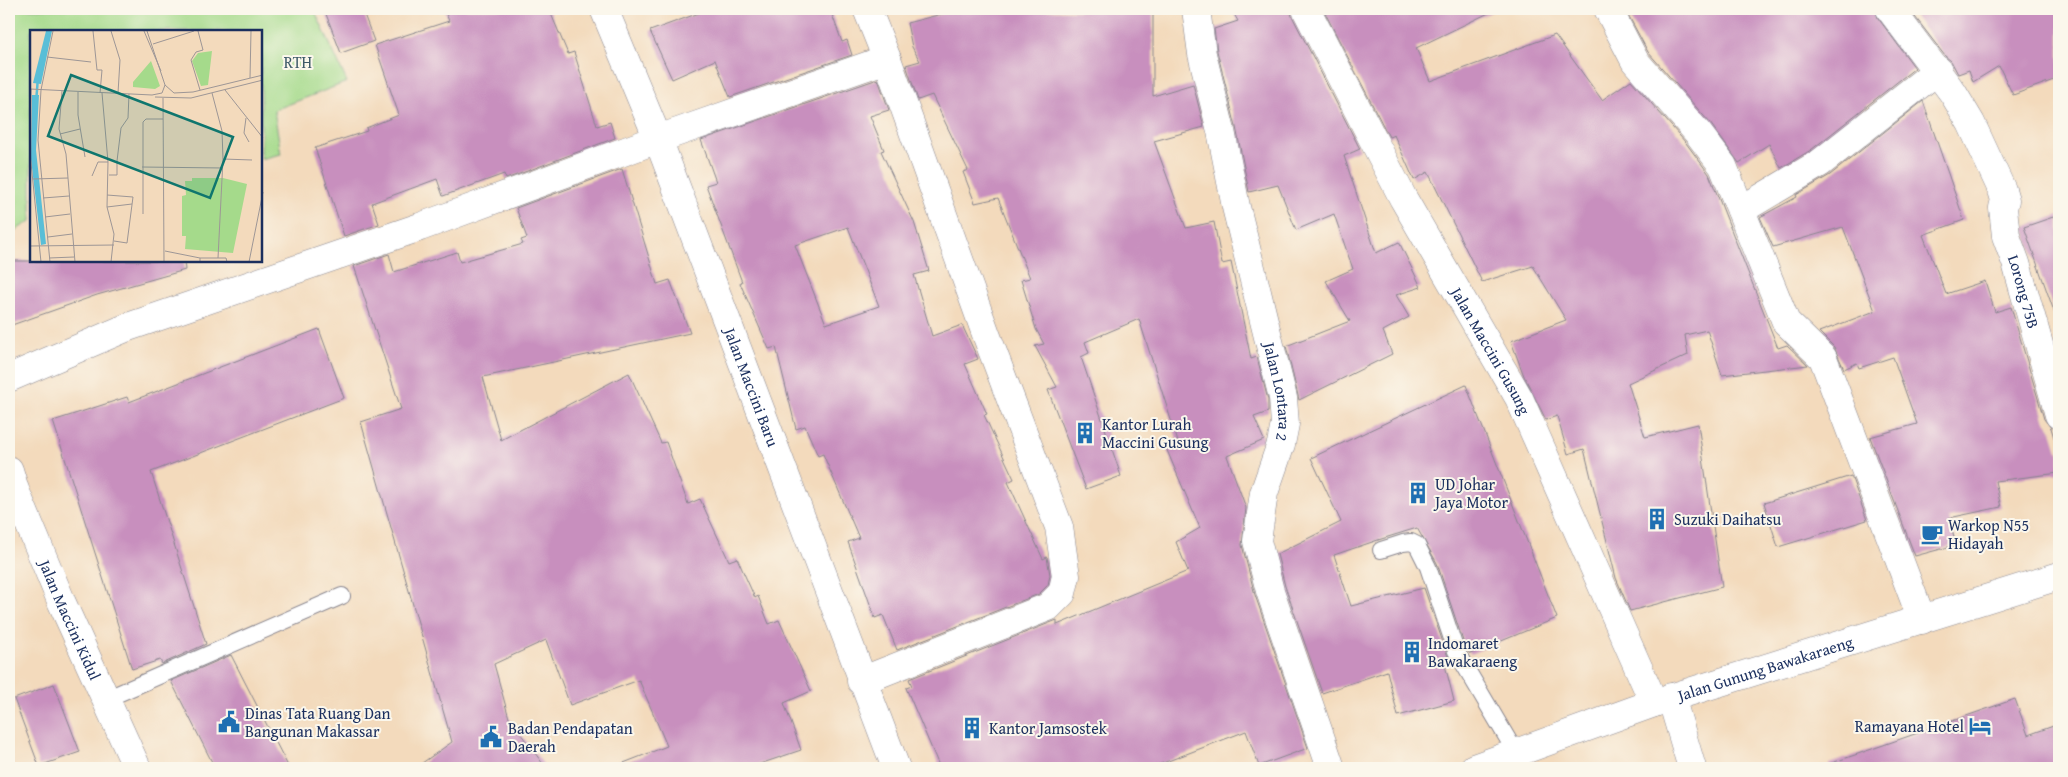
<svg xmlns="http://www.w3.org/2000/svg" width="2068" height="777" viewBox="0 0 2068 777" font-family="'Gentium Book Plus',serif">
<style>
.green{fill:#a5da8b;stroke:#608474}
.building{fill:#c88fbe;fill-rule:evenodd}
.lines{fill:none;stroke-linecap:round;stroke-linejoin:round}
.lane-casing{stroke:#87848d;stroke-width:18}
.street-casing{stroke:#87848d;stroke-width:29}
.highway-casing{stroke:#87848d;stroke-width:29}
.lane{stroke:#fff;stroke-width:16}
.street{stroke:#fff;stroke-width:28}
.highway{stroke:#fff;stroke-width:28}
.labels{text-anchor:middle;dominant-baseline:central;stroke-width:4;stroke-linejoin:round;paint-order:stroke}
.park-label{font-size:16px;fill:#3e5a69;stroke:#fbf7ec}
.street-label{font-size:16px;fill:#1b2f5e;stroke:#fbf7ec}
.poi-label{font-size:16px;fill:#1b2f5e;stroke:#fbf7ec;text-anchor:start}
.inset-river{fill:none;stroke:#59bed7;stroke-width:2.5}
.inset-road{fill:none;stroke:#9d9696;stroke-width:1}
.view{fill:#0f766e;fill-opacity:0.15;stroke:#0f766e;stroke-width:2.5}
.inset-edge{fill:none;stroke:#1b2f5e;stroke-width:2.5}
</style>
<rect width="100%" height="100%" fill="#fbf7ec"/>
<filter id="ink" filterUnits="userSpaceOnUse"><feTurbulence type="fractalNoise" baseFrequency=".02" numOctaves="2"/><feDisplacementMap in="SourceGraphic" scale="10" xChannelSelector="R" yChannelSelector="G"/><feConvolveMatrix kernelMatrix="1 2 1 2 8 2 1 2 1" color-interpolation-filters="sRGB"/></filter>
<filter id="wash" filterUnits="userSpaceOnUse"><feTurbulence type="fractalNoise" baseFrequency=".0096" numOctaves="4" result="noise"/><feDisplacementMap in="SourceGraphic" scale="20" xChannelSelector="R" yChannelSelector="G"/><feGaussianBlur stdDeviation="1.12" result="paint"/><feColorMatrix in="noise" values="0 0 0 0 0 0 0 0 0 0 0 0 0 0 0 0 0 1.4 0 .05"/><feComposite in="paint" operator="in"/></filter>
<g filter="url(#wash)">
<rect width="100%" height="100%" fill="#f3dabc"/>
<polygon class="green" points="9,9 314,9 347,82 274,110 281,154 261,159 261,31 31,31 31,221 9,234"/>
<g id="blocks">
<g class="building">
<polygon points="324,9 362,9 374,41 341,53"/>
<polygon points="444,9 549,9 568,54 574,52 597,126 610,122 615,138 506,179 504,174 443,196 437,179 372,203 379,224 344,236 315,148 367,131 366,128 399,115 375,45 449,21"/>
<polygon points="710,9 830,9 842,42 847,40 852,55 730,97 715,60 672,79 650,31"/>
<polygon points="961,9 1089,11 1088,9 1153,9 1153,96 1193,84 1204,127 1154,141 1186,228 1214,222 1222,264 1231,262 1251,359 1257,357 1268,400 1268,412 1254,417 1264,440 1227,456 1246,508 1242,545 1255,595 1308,748 1259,766 1246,731 1150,768 940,768 906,688 912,686 909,679 1057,620 1057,625 1188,571 1176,542 1200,528 1166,448 1178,442 1139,319 1085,342 1089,353 1081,357 1121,476 1086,489 1048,390 1057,387 1035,346 1044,344 1036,329 1021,280 1030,278 998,198 975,203 963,172 968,170 932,95 918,100 906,65 920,61 912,47 907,23"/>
<polygon points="1231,9 1290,9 1292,16 1360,149 1344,156 1376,253 1399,242 1421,287 1396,295 1409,317 1383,331 1392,354 1299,400 1286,346 1350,321 1326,281 1353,269 1334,214 1296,230 1278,185 1249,192 1236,127 1217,51 1214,29 1238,21"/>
<polygon points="1323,9 1497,9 1416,48 1430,81 1555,35 1602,100 1631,80 1686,143 1709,174 1778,348 1787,345 1808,365 1722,375 1707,330 1685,335 1688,355 1628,383 1645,437 1698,424 1722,587 1630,611 1616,578 1584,449 1568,454 1557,416 1546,420 1524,376 1511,341 1566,320 1533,266 1482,282 1428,172 1414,180 1394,135 1389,137"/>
<polygon points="1625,9 1875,9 1878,18 1915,68 1811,150 1781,168 1769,144 1739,163 1710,123 1648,52"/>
<polygon points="1909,9 2059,9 2059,78 2013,95 1999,66 1973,82 1969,70 1958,74 1951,61 1945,56"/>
<path d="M878,79L889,110L870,116L884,150L881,151L914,222L929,271L914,275L932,336L962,325L978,359L965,364L987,414L984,415L1014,479L1008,482L1043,559L1047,557L1050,575L1048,585L1039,594L897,650L883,615L875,618L848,542L859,538L823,454L818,456L805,426L796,429L776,347L769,349L740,283L742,282L706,185L716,182L701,140ZM848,227L879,306L826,324L795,245Z"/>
<polygon points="1923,101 1964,220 1923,235 1946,294 1985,281 1995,312 2011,307 2044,419 2051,428 2059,454 2059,473 1995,481 2001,507 1949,518 1956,545 1915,556 1870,437 1917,424 1893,357 1859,368 1857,363 1844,369 1834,347 1819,332 1875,311 1843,227 1773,247 1760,217 1797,197 1796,195 1830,175"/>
<polygon points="622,169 657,284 670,280 690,333 483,377 501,440 629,373 661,443 666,442 688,504 700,499 729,561 737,558 755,598 758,596 769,624 779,620 811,691 784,703 801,750 748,768 617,768 616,766 667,746 639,680 570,705 546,640 494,664 509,718 546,768 415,768 452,742 361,422 401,409 354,266 389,254 394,272 457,252 460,262 523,244 521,240 527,238 516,208"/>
<polygon points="2059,215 2059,313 2055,314 2024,227"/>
<polygon points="9,261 184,261 185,270 97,295 9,326"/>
<polygon points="319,329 344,398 151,472 206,644 162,664 160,660 132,669 53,421 127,397 129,402"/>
<polygon points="1466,385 1557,618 1470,654 1465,647 1437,563 1417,528 1378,540 1334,555 1351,606 1424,588 1447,654 1451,662 1445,665 1454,701 1398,716 1387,671 1322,693 1285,586 1277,554 1341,522 1311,458"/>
<polygon points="1851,476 1867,520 1778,547 1764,503"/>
<polygon points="231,655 289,768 215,768 171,681"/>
<polygon points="54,684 80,752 39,766 14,699"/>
<polygon points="2015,699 2028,735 2059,724 2059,768 1829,768 1829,764"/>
</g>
</g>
</g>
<g filter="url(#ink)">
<use href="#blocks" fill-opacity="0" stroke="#87848d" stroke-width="1"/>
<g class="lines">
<g class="lane-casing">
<g id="lane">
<polyline points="1381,550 1403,543 1411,542 1417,545 1428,567 1456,651 1516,753"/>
<polyline points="106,699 342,596"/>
</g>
</g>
<g class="street-casing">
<g id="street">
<path id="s1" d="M604,9L658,139L896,768"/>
<path id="s2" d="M1196,9L1202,54L1221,131L1236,207L1283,398L1285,424L1281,444L1264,493L1257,541L1270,591L1331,768"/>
<path id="s3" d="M1306,9L1403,198L1519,398L1654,703"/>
<polyline points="1608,9 1635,61 1698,133 1723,166 1786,322 1823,358 1922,620"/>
<path id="s4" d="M1890,9L1953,93L1971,123L2002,190L2005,200L2003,208L2006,236L2016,263L2059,415"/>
<polyline points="1741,210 1820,163 1938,70"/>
<polyline points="9,378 128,327 420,227 658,139 887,59"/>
<path id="s5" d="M9,470L15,490L62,603L137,768"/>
<polyline points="861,681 1048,607 1062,593 1066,576 1059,527 986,334 887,59 867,9"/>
<polyline points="1671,697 1692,768"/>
</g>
</g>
<g class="highway-casing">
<g id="highway">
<path id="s6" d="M1474,768L1654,703L2059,576"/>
</g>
</g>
<use href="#lane" class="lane"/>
<use href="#street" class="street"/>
<use href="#highway" class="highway"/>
</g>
</g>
<defs>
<g id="building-bare" transform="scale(1.725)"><path d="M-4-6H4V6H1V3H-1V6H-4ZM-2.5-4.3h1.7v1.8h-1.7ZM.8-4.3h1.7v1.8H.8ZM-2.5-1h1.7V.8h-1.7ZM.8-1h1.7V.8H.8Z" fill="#1f6fb2" stroke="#fbf7ec" stroke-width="2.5" paint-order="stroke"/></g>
<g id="cafe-bare" transform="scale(1.725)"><path d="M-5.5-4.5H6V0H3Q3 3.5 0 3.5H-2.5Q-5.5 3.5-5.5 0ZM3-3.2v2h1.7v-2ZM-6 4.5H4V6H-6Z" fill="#1f6fb2" stroke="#fbf7ec" stroke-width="2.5" paint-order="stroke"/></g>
<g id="civic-bare" transform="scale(1.725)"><path d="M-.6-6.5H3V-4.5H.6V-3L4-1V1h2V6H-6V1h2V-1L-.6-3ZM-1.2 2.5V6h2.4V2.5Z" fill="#1f6fb2" stroke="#fbf7ec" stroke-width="2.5" paint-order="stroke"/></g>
<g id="hotel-bare" transform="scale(1.725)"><path d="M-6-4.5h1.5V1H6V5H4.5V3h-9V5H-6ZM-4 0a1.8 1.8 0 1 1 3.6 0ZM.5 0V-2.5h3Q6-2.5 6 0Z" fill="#1f6fb2" stroke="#fbf7ec" stroke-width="2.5" paint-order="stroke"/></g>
</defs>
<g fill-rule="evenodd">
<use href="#building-bare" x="1085" y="433"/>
<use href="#building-bare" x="1418" y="493"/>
<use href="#building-bare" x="1657" y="519"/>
<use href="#cafe-bare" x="1932" y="534"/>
<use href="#building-bare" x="1412" y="652"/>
<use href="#civic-bare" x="229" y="722"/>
<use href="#hotel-bare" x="1980" y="726"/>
<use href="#building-bare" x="972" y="728"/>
<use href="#civic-bare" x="491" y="737"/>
</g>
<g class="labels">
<g class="park-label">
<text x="298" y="62">RTH</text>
</g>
<g class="street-label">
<text stroke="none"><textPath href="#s4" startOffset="319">Lorong 75B</textPath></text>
<text stroke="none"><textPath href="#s3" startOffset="389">Jalan Maccini Gusung</textPath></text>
<text stroke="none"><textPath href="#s1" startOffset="406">Jalan Maccini Baru</textPath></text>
<text stroke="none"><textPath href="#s2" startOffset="392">Jalan Lontara 2</textPath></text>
<text stroke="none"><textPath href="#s5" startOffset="162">Jalan Maccini Kidul</textPath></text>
<text stroke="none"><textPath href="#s6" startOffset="308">Jalan Gunung Bawakaraeng</textPath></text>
</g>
<g class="poi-label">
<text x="1102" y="424">Kantor Lurah<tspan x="1102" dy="18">Maccini Gusung</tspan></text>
<text x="1435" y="484">UD Johar<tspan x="1435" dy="18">Jaya Motor</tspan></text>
<text x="1674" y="519">Suzuki Daihatsu</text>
<text x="1948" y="525">Warkop N55<tspan x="1948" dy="18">Hidayah</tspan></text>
<text x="1428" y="643">Indomaret<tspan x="1428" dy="18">Bawakaraeng</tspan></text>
<text x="245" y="713">Dinas Tata Ruang Dan<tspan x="245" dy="18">Bangunan Makassar</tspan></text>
<text x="1964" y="726" text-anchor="end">Ramayana Hotel</text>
<text x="508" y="728">Badan Pendapatan<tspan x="508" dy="18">Daerah</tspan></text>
<text x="989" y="728">Kantor Jamsostek</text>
</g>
</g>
<g transform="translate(30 30)">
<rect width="232" height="232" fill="#f3dabc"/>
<path d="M182,21L178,55L171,56L162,31L168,23ZM121,31L130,56L125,59L103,57V52ZM162,148H193L217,154L203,223L155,219L156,206H152V166L156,165L155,151H162Z" fill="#a5da8b"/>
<path d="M16,1H22L11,54L3,53ZM2,65H9L6,120L16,214L11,215L1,129Z" fill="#59bed7"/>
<path class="inset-river" d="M6,73L8,47"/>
<path class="inset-road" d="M63,1L67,40H72L70,63M81,1L90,30L88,63M114,1L131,41M117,1L135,55L144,63L163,62L233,45M168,1L173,20L166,22L161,30L170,60M123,14L164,1M17,27L61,32M220,48L221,1M0,59L122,65L132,63L135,55M195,60L233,108M32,61L29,99L36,124L45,232M48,62V85L55,127M72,63L78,132L77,177L84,204L81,232M182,63L192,101L193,129L188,228M125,67L161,68L233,50M133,68L134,232M216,88L214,103L219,112M0,92L1,59M30,104L50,99M0,123L11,232M193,129L222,130M112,137L193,138M79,145H87V131L91,98L98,88L99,64M62,146L68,132H78M3,149L38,148M77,165L103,167L97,213L84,211M13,168L39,166M77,177L102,174M113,184V92L116,89H133M15,187L40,184M18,207L42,204M0,216L84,215M135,221L170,228M19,228L44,227M20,232L8,110L11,60L23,1M170,232V228H196L197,232M219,232L233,162"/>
<path class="view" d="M41,45L203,107L180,168L18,106Z"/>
<rect width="232" height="232" class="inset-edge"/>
</g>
<rect width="2068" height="777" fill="none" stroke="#fbf7ec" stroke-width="30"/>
</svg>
